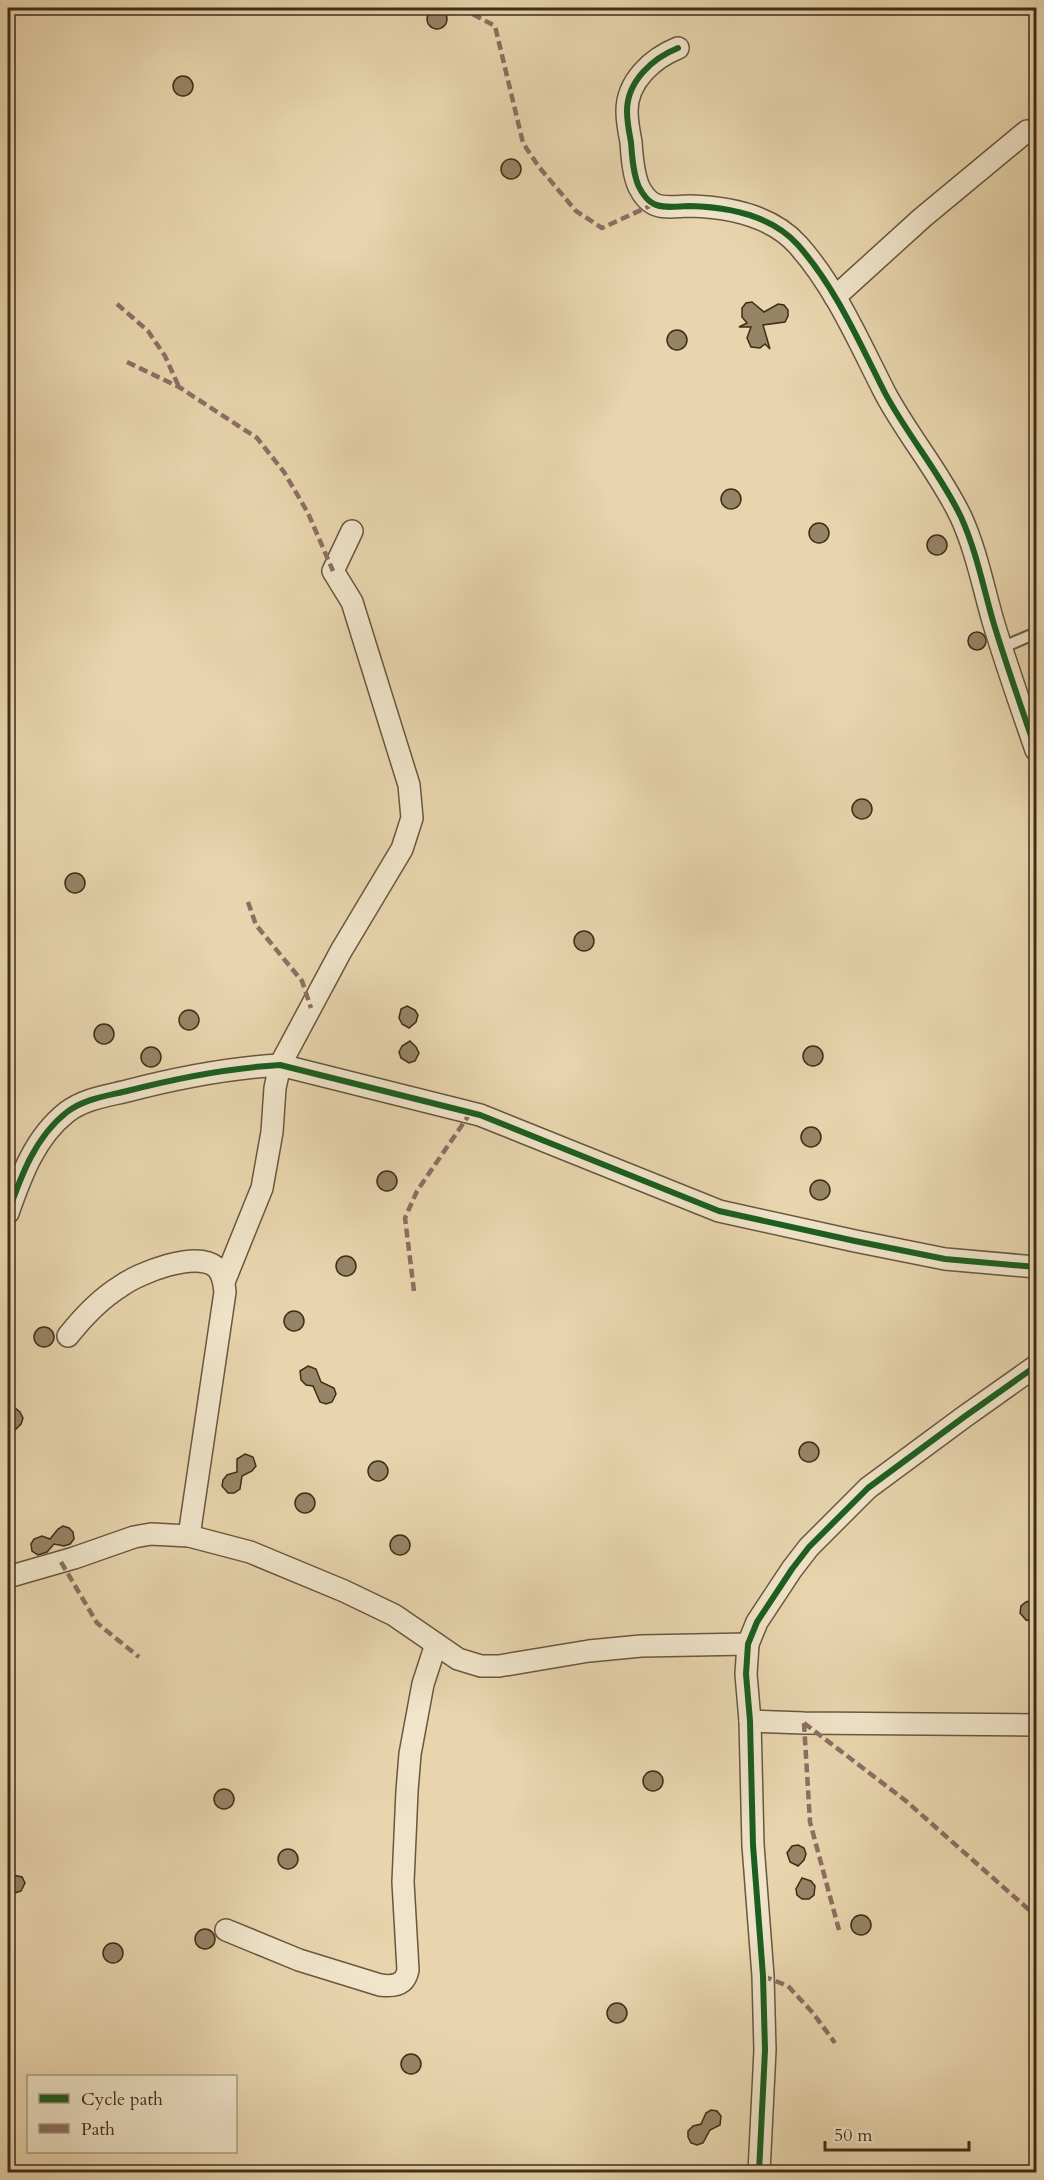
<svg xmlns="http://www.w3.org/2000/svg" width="1044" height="2180" viewBox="0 0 1044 2180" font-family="Cardo,serif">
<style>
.building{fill:#978466;stroke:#3f2d19;stroke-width:1.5}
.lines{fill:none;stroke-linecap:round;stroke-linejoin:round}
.service-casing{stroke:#69573e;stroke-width:14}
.minor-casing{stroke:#69573e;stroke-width:24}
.service{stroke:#f0e4ca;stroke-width:10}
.minor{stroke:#f0e4ca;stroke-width:21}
.quiet{stroke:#8d6e63;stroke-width:4.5;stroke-dasharray:9 4.5;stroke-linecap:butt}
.cycleway-casing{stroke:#f0e4ca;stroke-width:10}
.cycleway{stroke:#1b5e20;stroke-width:6}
</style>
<rect width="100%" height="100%" fill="#e8d5ad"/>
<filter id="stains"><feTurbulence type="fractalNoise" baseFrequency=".00333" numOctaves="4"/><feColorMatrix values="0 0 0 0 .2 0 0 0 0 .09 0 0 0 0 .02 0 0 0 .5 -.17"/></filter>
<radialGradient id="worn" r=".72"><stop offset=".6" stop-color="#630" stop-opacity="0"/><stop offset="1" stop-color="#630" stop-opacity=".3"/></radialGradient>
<g class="building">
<circle cx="437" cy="19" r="10"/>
<circle cx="183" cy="86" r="10"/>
<circle cx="511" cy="169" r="10"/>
<polygon points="752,302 764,312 778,304 784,305 788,310 788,316 785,322 763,325 770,349 765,344 760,348 751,347 747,338 751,327 739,327 747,323 742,317 742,308 746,303"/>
<circle cx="677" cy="340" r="10"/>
<circle cx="731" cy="499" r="10"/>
<circle cx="819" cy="533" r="10"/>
<circle cx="937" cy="545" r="10"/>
<circle cx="977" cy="641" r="9"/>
<circle cx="862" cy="809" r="10"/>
<circle cx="75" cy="883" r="10"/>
<circle cx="584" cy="941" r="10"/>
<polygon points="407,1006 415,1010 418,1015 416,1022 409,1028 402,1024 399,1018 401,1009"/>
<circle cx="189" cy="1020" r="10"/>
<circle cx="104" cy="1034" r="10"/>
<polygon points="410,1041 416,1047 419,1053 415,1061 409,1063 401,1058 399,1052 402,1046"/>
<circle cx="813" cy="1056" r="10"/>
<circle cx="151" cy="1057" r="10"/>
<circle cx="811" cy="1137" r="10"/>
<circle cx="387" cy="1181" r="10"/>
<circle cx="820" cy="1190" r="10"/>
<circle cx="346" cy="1266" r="10"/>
<circle cx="294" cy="1321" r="10"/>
<circle cx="44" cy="1337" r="10"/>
<polygon points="308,1366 316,1369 321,1382 334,1388 336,1394 332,1402 326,1404 320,1402 313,1386 306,1385 301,1380 300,1371"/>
<polygon points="8,1402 20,1412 23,1418 21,1424 8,1437"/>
<circle cx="809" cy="1452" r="10"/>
<polygon points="245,1454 253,1457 256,1466 252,1471 242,1476 240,1489 234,1493 228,1493 222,1486 223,1480 227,1475 237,1472 237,1459"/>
<circle cx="378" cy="1471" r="10"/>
<circle cx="305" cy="1503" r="10"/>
<polygon points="63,1526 69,1528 73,1532 74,1539 70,1544 64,1546 54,1544 47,1552 38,1555 32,1551 31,1544 34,1539 42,1536 50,1539 58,1529"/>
<circle cx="400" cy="1545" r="10"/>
<polygon points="1036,1599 1036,1622 1026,1620 1020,1613 1021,1606 1026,1602"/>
<circle cx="653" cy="1781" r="10"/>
<circle cx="224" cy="1799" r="10"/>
<polygon points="798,1845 804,1848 806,1854 804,1860 798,1866 790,1862 787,1853 792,1846"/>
<circle cx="288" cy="1859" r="10"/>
<polygon points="8,1874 22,1877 25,1883 21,1891 15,1893 8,1892"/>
<polygon points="802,1878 811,1881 815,1886 814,1895 809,1899 802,1899 797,1895 796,1889"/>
<circle cx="861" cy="1925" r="10"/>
<circle cx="205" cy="1939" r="10"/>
<circle cx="113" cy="1953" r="10"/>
<circle cx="617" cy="2013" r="10"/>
<circle cx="411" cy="2064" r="10"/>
<polygon points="711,2110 717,2111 721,2116 720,2125 710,2130 703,2143 697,2145 691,2143 688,2137 688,2131 693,2126 701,2124 706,2113"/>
</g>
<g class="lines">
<g class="service-casing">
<polyline id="service" points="1001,648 1036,633"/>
</g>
<g class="minor-casing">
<g id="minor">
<path d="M678,48C653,58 627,81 627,111C627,121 629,132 631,142C632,156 633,174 639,187C642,193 648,201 654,204C664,209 679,206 690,206C728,207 771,215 798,245C836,288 859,342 885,393C908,436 940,473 961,517C976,550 983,586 993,621C1006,664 1021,707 1036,750"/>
<polyline points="835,297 922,218 1027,131"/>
<path d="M8,1213C21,1176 35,1137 67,1112C84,1099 106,1096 127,1091C177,1078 228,1068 280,1065L480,1115L719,1211L855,1241L945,1259L1036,1267"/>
<polyline points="224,1282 262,1188 272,1132 275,1088 280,1065 341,951 402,849 412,818 409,785 352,602 333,571 352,531"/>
<path d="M68,1336C83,1317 100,1299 121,1286C139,1273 196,1250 216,1267C223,1273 224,1283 225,1292L189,1536"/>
<polyline points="8,1577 74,1558 134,1537 151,1534 189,1536 250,1552 344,1591 394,1615 458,1659 481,1666 499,1666 589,1651 641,1646 748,1644"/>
<polyline points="750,1721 804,1723 1036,1725"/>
<path d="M226,1930L299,1960L380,1985C394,1987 405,1985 408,1970L403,1882L407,1791L410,1754L423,1684L436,1644"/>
<polyline points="759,2172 765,2050 763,1976 753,1845 750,1721 746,1674 748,1644 757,1622 792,1569 809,1547 868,1488 964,1417 1036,1366"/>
</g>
</g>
<use href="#service" class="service"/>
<use href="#minor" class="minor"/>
<g class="quiet">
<polyline points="461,8 495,26 523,143 539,167 576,211 602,228 654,204"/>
<polyline points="117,304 148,331 165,356 179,387"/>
<polyline points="127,362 179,387 257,438 284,472 308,513 333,571"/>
<polyline points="248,902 256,925 302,981 311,1008"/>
<polyline points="414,1291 405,1218 417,1191 471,1112"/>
<polyline points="61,1562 97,1623 139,1657"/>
<polyline points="804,1723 906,1801 1036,1916"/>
<polyline points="804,1723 810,1822 839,1930"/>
<polyline points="763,1976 788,1986 813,2013 835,2043"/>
</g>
<g class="cycleway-casing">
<g id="cycleway">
<path d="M678,48C653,58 627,81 627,111C627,121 629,132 631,142C632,156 633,174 639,187C642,193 648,201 654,204C664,209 679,206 690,206C728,207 771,215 798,245C836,288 859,342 885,393C908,436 940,473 961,517C976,550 983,586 993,621C1006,664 1021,707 1036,750"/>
<path d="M8,1213C21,1176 35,1137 67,1112C84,1099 106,1096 127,1091C177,1078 228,1068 280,1065L480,1115L719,1211L855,1241L945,1259L1036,1267"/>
<polyline points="759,2172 765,2050 763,1976 753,1845 750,1721 746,1674 748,1644 757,1622 792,1569 809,1547 868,1488 964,1417 1036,1366"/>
</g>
</g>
<use href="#cycleway" class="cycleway"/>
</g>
<rect width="1044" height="2180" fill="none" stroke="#e8d5ad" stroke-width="30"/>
<rect x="9" y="9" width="1026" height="2162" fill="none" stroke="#3f2d19" stroke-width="3"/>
<rect x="15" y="15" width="1014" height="2150" fill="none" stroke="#3f2d19" stroke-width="1.5"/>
<rect x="27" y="2075" width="210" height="78" fill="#f0e4ca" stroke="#a99b83" stroke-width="1.5"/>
<rect x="39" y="2094" width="30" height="9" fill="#1b5e20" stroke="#a99b83" stroke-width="1.5"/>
<text x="81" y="2105" font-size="18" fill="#3f2d19">Cycle path</text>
<rect x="39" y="2124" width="30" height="9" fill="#8d6e63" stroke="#a99b83" stroke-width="1.5"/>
<text x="81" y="2135" font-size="18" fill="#3f2d19">Path</text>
<path d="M825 2141v9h144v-9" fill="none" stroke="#3f2d19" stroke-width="3"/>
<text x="834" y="2141" font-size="18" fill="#3f2d19" stroke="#f0e4ca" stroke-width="4.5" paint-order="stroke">50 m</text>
<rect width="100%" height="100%" filter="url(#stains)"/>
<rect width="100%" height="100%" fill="url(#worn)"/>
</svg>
